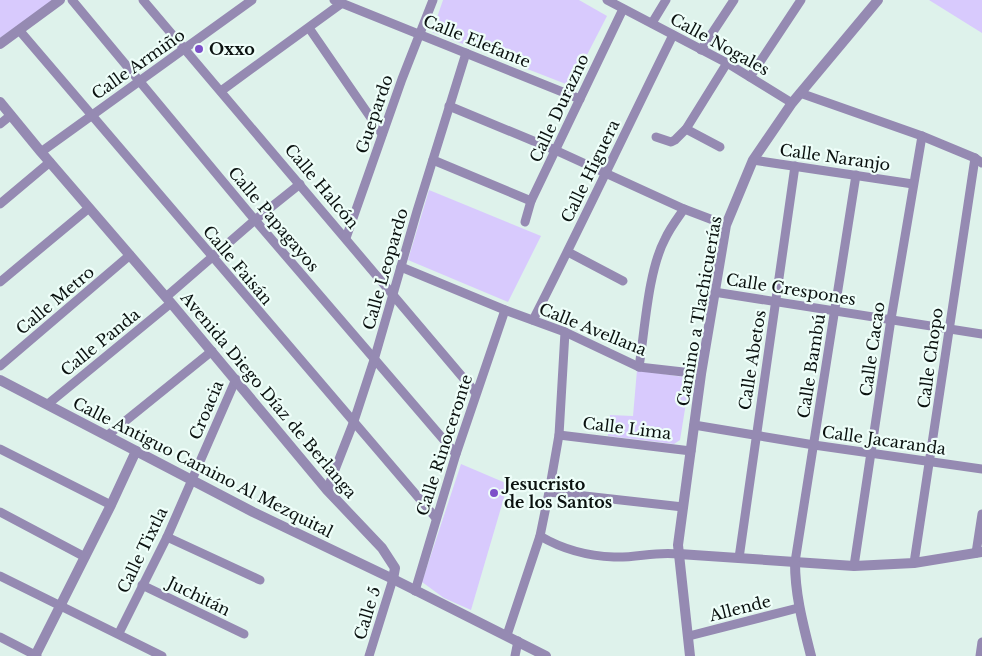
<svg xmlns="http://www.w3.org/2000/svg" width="982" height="656" viewBox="0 0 982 656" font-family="'Libre Baskerville',serif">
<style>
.green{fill:#d8cafd}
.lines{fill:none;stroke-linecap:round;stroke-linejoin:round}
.minor{stroke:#958ab2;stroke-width:9}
.tertiary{stroke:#958ab2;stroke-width:10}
.poi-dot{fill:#7d50c9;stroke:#eefef9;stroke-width:2}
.labels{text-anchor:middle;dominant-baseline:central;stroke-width:4.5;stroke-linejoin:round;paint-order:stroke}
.street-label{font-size:16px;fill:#0a110f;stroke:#eefef9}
.poi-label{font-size:16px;font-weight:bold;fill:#0a110f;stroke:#eefef9;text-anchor:start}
</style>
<rect width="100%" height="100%" fill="#def2eb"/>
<g class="green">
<polygon points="0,0 53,0 0,38"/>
<polygon points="443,0 579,0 607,16 571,86 432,32"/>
<polygon points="929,0 982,0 982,34 982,33"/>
<polygon points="429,190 541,236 508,302 408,260"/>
<polygon points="637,370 690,378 680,440 674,444 608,436 610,415 633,416"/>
<polygon points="461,464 508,484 471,610 444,598 422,582"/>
</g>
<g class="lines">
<g class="minor">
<polyline points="72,0 255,220 456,454"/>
<polyline points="143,0 476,393"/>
<polyline points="334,0 580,99"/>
<polyline points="607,0 727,63 792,103"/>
<polyline points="652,23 666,0"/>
<polyline points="309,28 382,134"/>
<polyline points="19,30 436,518"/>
<polyline points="701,50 734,0"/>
<polyline points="750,77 801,0"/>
<polyline points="221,91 342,3"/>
<polyline points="800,93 922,136 975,158 982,163"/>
<polyline points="449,106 555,150 684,209 726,225"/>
<polyline points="0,124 11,115"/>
<polyline points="686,129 720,147"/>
<polyline points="656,137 671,142 675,140 686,129 727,63"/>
<polyline points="41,152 252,0"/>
<polyline points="433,160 531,201"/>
<polyline points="753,160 913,184"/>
<polyline points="0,204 50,162"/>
<polyline points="525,222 531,201 623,9"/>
<polyline points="346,238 402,79 433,0"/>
<polyline points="568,252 623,281"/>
<polyline points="401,267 505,310 565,332 639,367 701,374"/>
<polyline points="0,282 89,208"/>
<polyline points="714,292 982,334"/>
<polyline points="166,297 255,220 300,184"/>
<path d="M533,320C581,226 626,130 673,35"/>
<polyline points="0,366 130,255"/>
<path d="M639,367C645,329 648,271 665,239C670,228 677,219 684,209"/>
<polyline points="48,404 171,303"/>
<polyline points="694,425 814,445 982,469"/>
<polyline points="108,435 212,351"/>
<polyline points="559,435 691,451"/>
<polyline points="0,449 111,505"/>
<polyline points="327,490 354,421 374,360 417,211 466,53"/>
<polyline points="549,492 683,507"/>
<polyline points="0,512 85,557"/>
<path d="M540,536C562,549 588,556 614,557C637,558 655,551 679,554"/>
<polyline points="167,537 260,580"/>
<polyline points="976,553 982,514"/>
<polyline points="739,558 795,166"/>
<polyline points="795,562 856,175"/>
<polyline points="914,563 975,158"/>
<polyline points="854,566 891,319 922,136"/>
<polyline points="0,576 162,656"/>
<polyline points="142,585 244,634"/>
<polyline points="415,591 456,454 505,310"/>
<polyline points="119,633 167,537 236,379"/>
<polyline points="507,635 540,536 549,492 559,435 565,332"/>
<polyline points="689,636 798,608"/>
<polyline points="0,637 37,656"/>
<polyline points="369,656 393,579"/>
<polyline points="515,656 518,641"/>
<polyline points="980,656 982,642"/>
</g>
<g class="tertiary">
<polyline points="0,44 60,0"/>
<polyline points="0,102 41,152 171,303 327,490 382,548 395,568 393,579"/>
<polyline points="0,380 253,512 393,579 546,656"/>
<polyline points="679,554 854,566 914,563 982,552"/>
<path d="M795,562C795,595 803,624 811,656"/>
<polyline points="35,656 111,505 136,451"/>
<polyline points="690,656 678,545 701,374 726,225 753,160 792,103 878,0"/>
</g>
</g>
<g class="poi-dot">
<circle cx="199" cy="49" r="5"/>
<circle cx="494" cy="493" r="5"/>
</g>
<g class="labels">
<g class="street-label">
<text transform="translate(477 41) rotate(22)">Calle Elefante</text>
<text transform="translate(720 44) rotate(29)">Calle Nogales</text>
<text transform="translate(138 64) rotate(-35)">Calle Armiño</text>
<text transform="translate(559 108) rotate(-65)">Calle Durazno</text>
<text transform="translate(374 114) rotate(-71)">Guepardo</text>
<text transform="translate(835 157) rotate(8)">Calle Naranjo</text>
<text transform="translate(590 171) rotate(-64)">Calle Higuera</text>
<text transform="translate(322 186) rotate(50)">Calle Halcón</text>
<text transform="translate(274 219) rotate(50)">Calle Papagayos</text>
<text transform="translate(238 265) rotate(50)">Calle Faisán</text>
<text transform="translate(385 269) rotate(-74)">Calle Leopardo</text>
<text transform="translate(791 289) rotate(9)">Calle Crespones</text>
<text transform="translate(55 300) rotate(-40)">Calle Metro</text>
<text transform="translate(699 311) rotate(-80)">Camino a Tlachicuerías</text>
<text transform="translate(593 329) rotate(22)">Calle Avellana</text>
<text transform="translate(100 342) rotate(-39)">Calle Panda</text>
<text transform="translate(872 349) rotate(-82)">Calle Cacao</text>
<text transform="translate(930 358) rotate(-82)">Calle Chopo</text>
<text transform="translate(752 360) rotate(-81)">Calle Abetos</text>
<text transform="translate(811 366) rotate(-81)">Calle Bambú</text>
<text transform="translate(269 395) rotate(50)">Avenida Diego Díaz de Berlanga</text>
<text transform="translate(206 410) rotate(-67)">Croacia</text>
<text transform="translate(627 428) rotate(7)">Calle Lima</text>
<text transform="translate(884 440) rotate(8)">Calle Jacaranda</text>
<text transform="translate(444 445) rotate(-72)">Calle Rinoceronte</text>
<text transform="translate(203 467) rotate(27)">Calle Antiguo Camino Al Mezquital</text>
<text transform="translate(142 550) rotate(-64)">Calle Tixtla</text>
<text transform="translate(199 596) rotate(26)">Juchitán</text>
<text transform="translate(740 608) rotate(-14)">Allende</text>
<text transform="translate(367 613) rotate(-73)">Calle 5</text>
</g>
<g class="poi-label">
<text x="209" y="49">Oxxo</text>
<text x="504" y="484">Jesucristo<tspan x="504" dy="18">de los Santos</tspan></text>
</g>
</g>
</svg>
